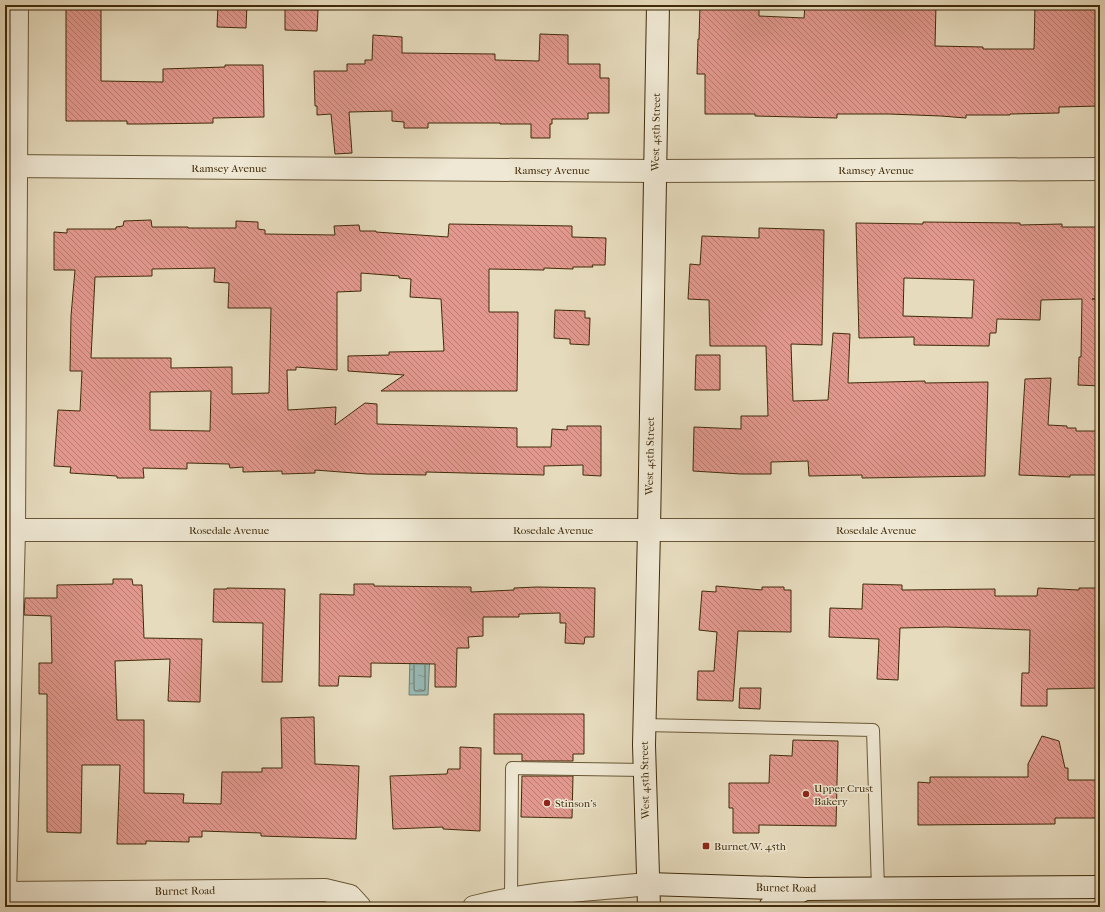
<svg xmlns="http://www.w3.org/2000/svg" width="1105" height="912" viewBox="0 0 1105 912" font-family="'IM FELL French Canon',serif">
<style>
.water{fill:url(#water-ripples);stroke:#748171}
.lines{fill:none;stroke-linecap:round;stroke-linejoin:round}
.shore{stroke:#6c7260;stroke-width:1}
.building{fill:url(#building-back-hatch);stroke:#402b09;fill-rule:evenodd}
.service-casing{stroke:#6a5736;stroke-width:14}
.minor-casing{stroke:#6a5736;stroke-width:24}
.tertiary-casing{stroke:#6a5736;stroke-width:24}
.secondary-casing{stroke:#402b09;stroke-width:24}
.service{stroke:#efe8d4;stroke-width:12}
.minor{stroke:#efe8d4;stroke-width:22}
.tertiary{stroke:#efe8d4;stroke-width:22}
.secondary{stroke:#efe8d4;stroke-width:22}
.poi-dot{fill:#8f2418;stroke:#efe8d4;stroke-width:1.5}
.labels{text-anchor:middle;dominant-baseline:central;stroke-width:3;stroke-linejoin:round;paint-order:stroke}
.street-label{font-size:11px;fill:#402b09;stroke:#efe8d4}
.poi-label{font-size:11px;fill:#402b09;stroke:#efe8d4;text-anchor:start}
</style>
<defs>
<pattern id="water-ripples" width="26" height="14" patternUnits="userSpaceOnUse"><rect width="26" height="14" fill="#97bab6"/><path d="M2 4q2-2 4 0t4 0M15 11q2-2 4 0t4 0" fill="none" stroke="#7d9792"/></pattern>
<pattern id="building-back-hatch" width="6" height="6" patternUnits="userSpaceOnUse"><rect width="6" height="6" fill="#e2988e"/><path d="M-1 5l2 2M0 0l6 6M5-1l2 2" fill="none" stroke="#b97c72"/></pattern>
</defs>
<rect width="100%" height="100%" fill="#e6dbbd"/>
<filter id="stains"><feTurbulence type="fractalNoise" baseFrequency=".005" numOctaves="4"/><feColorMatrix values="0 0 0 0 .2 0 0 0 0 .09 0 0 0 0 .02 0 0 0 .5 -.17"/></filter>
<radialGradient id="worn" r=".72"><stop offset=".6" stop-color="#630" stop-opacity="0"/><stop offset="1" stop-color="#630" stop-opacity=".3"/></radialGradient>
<polygon class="water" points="410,654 430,654 428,695 409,695"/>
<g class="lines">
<polyline class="shore" points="414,665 414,689 415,691 423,691 425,689 425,665"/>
</g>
<g class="building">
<polygon points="218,5 247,5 246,28 217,27"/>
<polygon points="700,5 759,5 759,16 804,18 805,5 936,5 935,46 983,47 983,49 1034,49 1035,5 1100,5 1100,106 1059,107 1059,113 1010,114 1010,115 966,115 966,118 941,116 889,114 837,114 837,118 755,116 755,114 705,114 705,74 697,74 698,39 699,39"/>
<polygon points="66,8 101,8 101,81 163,82 163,69 225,67 225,65 263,65 264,117 213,118 213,123 142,124 127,124 127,121 66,121"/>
<polygon points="285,9 318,10 317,31 285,30"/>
<polygon points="540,34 568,35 568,64 600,64 600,78 609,78 609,113 588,113 588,119 552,119 552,124 550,124 550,138 531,138 531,124 500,124 500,123 428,123 428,128 404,128 404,122 392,121 392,111 349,112 352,153 335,154 331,114 317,115 317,106 315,106 314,71 347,71 347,64 365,64 365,60 372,60 373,35 402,37 402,53 495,54 495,60 539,61"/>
<path d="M151,220L152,227H188V228H236V221L258,222V229L265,230V234L335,235L334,226L359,225L360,231H376V232L448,237L449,224L572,226V237L606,238L605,265H592L593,267H573V269L544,268V270L489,269V312H518L517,391H381L404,375L348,371V356L389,355V352L444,351L441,299L410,297L411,279L399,278V276L361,273V291L337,292V370L296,367V370H287L288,410L336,407L335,425L365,403L377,404V424L517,428V447H551L552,429L567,430V426H601V476L583,475V465L544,466V475L426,472V475L367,474L315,470V473L282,474V471L243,472V467L230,468L229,464L187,463V469L143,468L144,478H117V476L70,473L71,467L54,466L58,410L80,411L82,371H70L71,316L75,270H54V232L67,233V229H116V227L123,226L124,221ZM215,268L214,282L229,283L228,308H271L269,393L232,394V367L171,368V358H91L95,277L152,276V269ZM211,391L210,431L150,430V392Z"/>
<path d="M923,222L1020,223V225L1062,224V227H1100V299H1092H1100V386L1078,385L1079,357H1081L1082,299L1041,300L1040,320L997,319L996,333H990L989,346L914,345V337L859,338L856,223L923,224ZM904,278L974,280L972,318L903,316Z"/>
<polygon points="759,228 824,230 822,345 791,344 793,401 828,400 833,333 850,334 848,383 925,381 925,383 988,382 985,476 862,478 862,475 809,476 808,461 771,462 771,474 741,474 693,471 694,427 741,429 741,416 768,416 766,346 710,346 709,300 688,299 690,264 700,265 702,236 759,238"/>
<polygon points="555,310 585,311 585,318 590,318 589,345 570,344 570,339 554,338"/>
<polygon points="696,355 720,355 720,390 695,390"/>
<polygon points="1051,378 1048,425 1067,426 1067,428 1076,428 1076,431 1100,431 1100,475 1070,475 1070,477 1019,475 1025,379"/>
<polygon points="113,579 132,579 133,585 142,585 144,638 202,639 200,702 168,701 170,659 115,661 117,720 144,720 144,793 184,794 183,803 221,804 222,772 262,772 262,768 282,768 281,718 314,717 315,764 359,766 356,839 261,836 261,833 202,831 202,837 189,837 189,842 146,841 146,844 117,844 120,765 82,765 81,833 47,832 47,694 39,694 39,663 52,663 51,616 24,615 25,598 57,598 57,585 113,584"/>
<polygon points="354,584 374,584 374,586 471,587 471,592 514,590 514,588 537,587 595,588 594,637 585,637 584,644 565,643 566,623 560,623 560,613 519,614 519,617 483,617 483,636 468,637 469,648 457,648 456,687 435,687 435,664 371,663 371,677 339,676 338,686 319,686 320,594 354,595"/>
<polygon points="863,584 902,585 902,590 995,589 995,596 1037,596 1038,588 1079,590 1079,588 1100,588 1100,688 1047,689 1047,706 1021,706 1022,673 1029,673 1030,630 946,627 900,628 898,680 877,679 879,639 829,637 830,608 862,609"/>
<polygon points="716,586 762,590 762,587 784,587 784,590 791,590 791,632 738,631 733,701 697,700 698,671 714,671 717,632 699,630 702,591 716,592"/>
<polygon points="227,588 285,589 282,682 262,682 263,623 213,622 214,589 227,589"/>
<polygon points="740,688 761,688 760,709 739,708"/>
<polygon points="494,714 584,714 584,754 573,754 573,761 522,761 522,754 494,754"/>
<polygon points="1042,736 1059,741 1065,768 1068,768 1068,780 1100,780 1100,818 1055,818 1055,824 918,825 918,782 930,783 930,777 1028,777 1028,764"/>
<polygon points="793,740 838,741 836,826 759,825 759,833 733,833 733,808 729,808 729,783 769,783 770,755 792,756"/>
<polygon points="460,747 481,748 480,831 443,829 443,827 393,829 390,776 447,774 448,769 460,769"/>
<polygon points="522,776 573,776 572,818 521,817"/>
</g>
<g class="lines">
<g class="service-casing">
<g id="service">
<polyline points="644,725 873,730 878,889"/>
<polyline points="511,898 512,768 644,770"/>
</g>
</g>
<g class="minor-casing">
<g id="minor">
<polyline points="5,166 655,171 1100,169"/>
<polyline points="5,530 1100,530"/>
<polyline points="5,893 325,890 350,896 360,907"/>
<polyline points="5,896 14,530 17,5"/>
</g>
</g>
<g class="tertiary-casing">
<path id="tertiary" d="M474,907C530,892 589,890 648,884"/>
</g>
<g class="secondary-casing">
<g id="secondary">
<polyline points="648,884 805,889 1100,887"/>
<polyline points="649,907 644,745 649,530 658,5"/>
<polyline points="770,907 803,890"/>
</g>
</g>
<use href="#service" class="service"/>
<use href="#minor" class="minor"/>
<use href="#tertiary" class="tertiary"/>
<use href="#secondary" class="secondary"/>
</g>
<g class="poi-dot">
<circle cx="806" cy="794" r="4"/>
<circle cx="547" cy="803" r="4"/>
<rect x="702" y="842" width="8" height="8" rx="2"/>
</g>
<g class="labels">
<g class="street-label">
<text transform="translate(656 132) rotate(-89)">West 45th Street</text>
<text x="229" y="168">Ramsey Avenue</text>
<text x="552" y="170">Ramsey Avenue</text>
<text x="876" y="170">Ramsey Avenue</text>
<text transform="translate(650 456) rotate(-89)">West 45th Street</text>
<text x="229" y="530">Rosedale Avenue</text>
<text x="553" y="530">Rosedale Avenue</text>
<text x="876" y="530">Rosedale Avenue</text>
<text transform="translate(645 780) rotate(-91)">West 45th Street</text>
<text transform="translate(786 888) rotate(1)">Burnet Road</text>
<text transform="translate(185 891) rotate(-1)">Burnet Road</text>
</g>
<g class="poi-label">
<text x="814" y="788">Upper Crust<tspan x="814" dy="13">Bakery</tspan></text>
<text x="555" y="803">Stinson's</text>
<text x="714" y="846">Burnet/W. 45th</text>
</g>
</g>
<rect width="1105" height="912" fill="none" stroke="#e6dbbd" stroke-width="20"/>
<rect x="6" y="6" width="1093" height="900" fill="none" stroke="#402b09" stroke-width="2"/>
<rect x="10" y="10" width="1085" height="892" fill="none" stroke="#402b09"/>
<rect width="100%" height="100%" filter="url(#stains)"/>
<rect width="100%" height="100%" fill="url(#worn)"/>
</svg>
